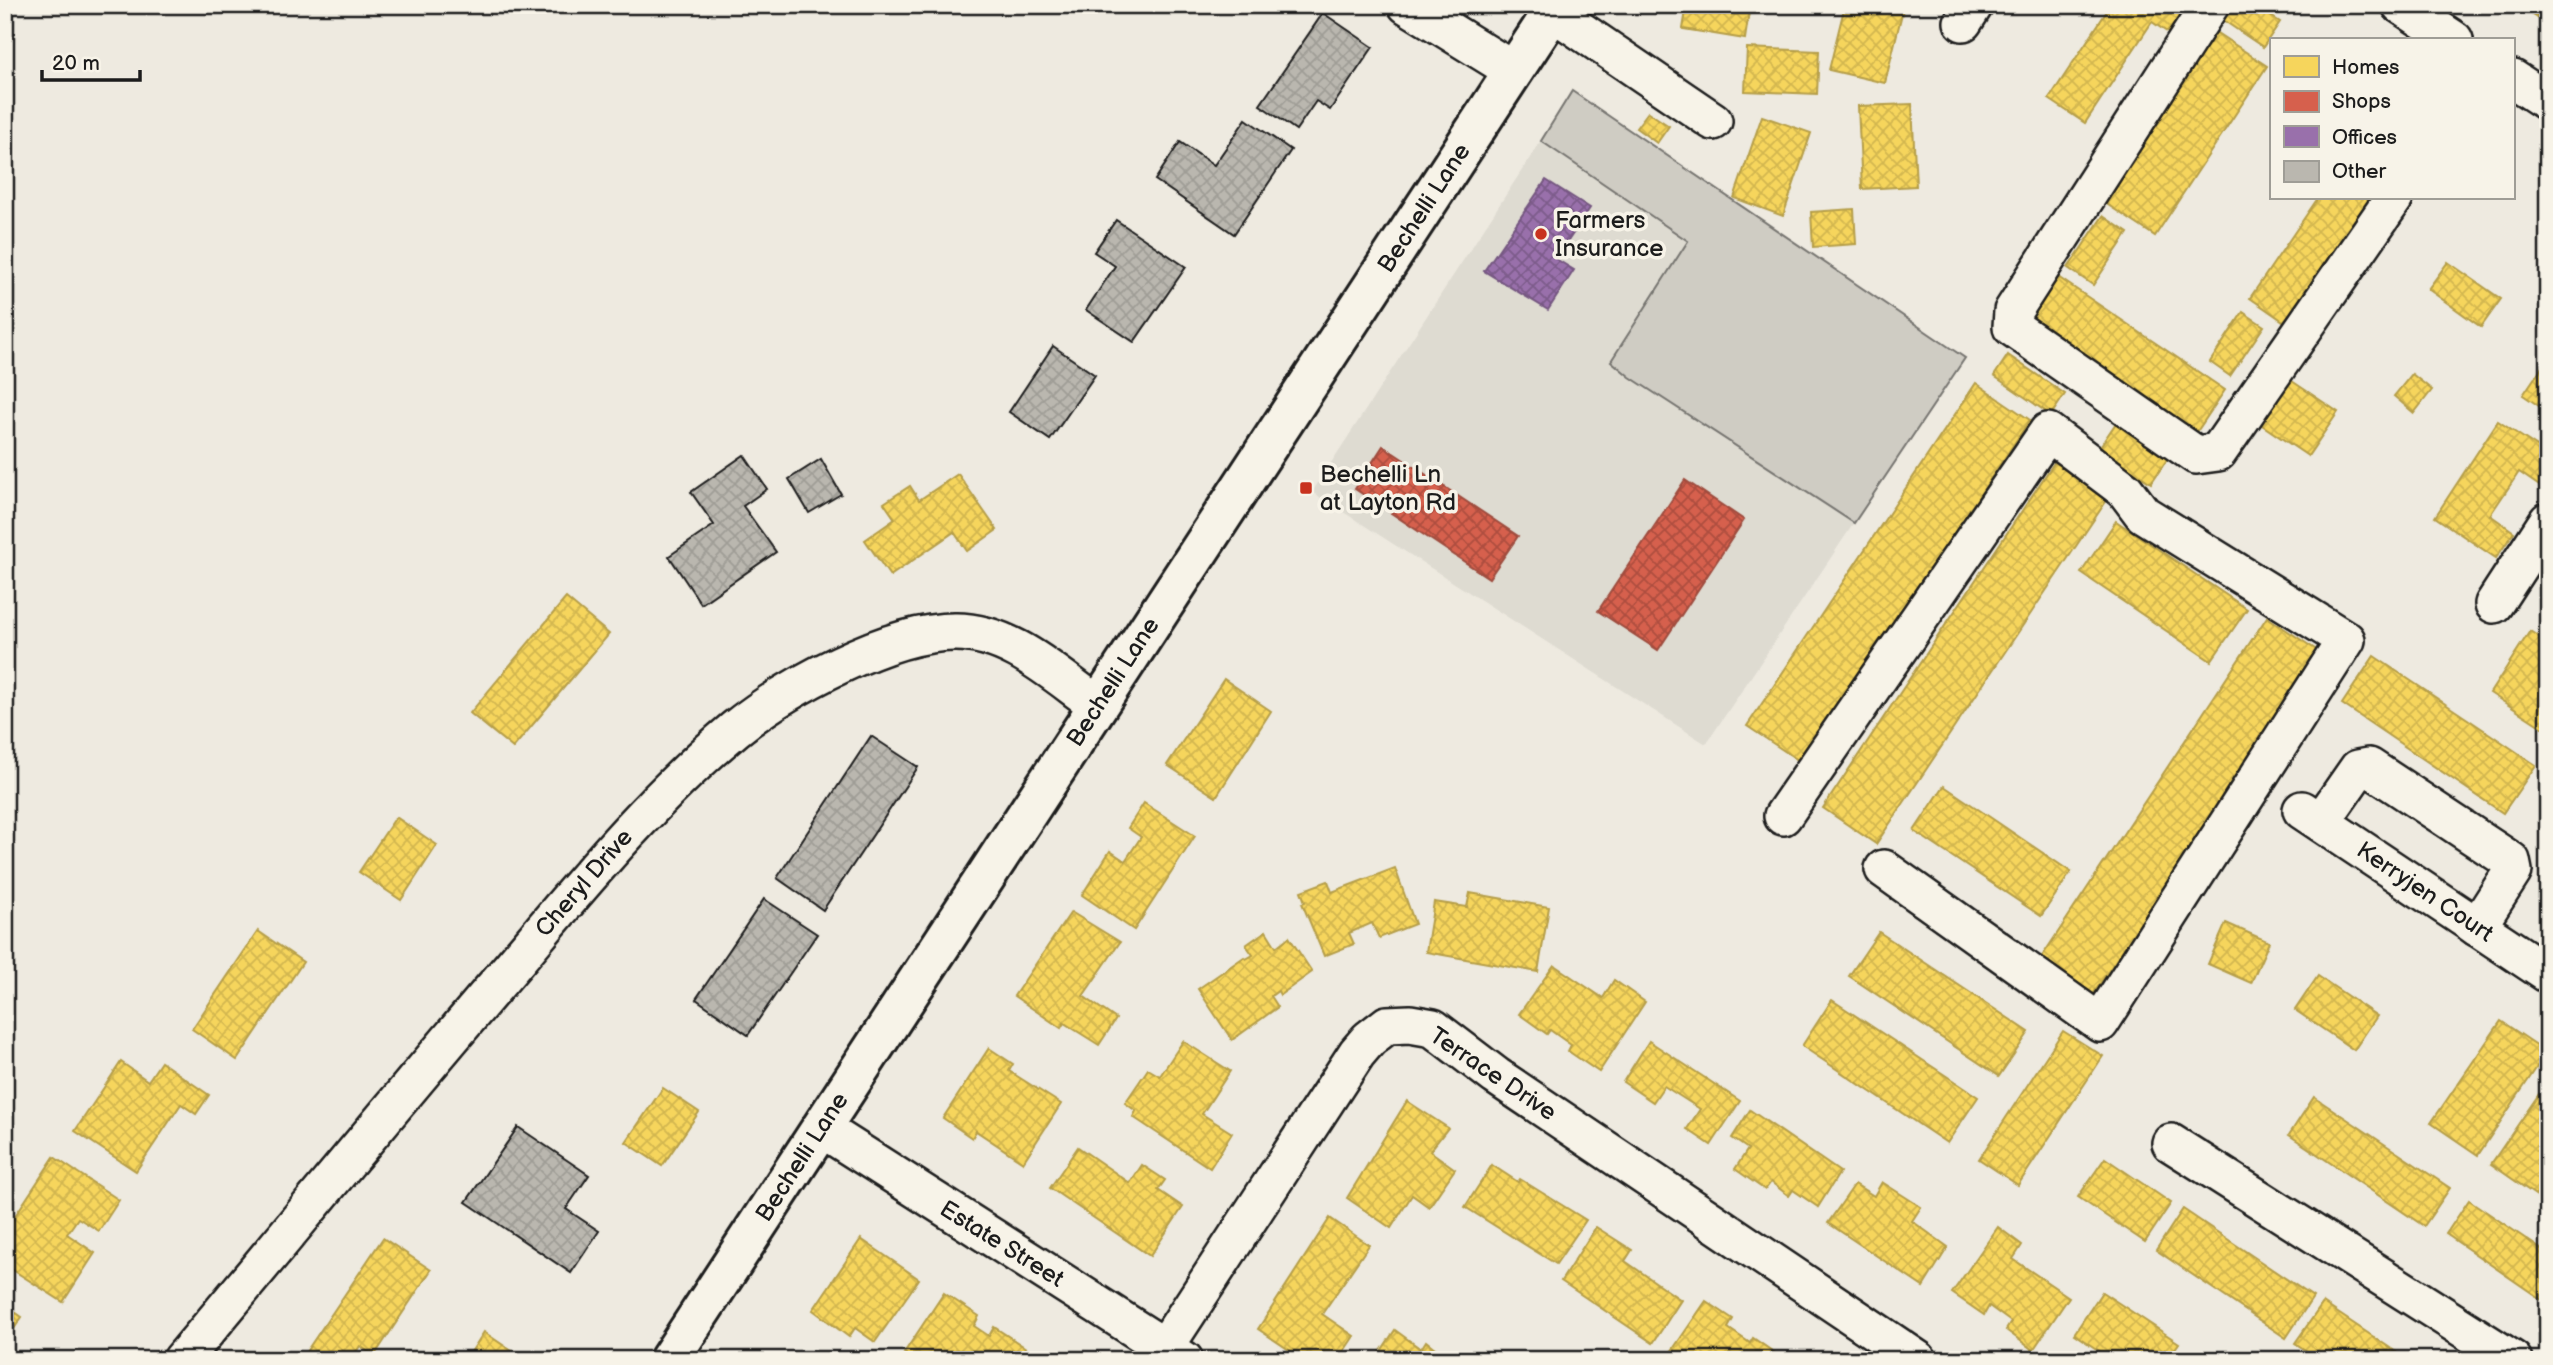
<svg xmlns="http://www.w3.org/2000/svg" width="2553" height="1365" viewBox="0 0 2553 1365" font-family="'Balsamiq Sans',sans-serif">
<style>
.built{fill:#dedbd1}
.grass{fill:#cfccc3;stroke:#767470;stroke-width:2}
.homes{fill:url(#homes-cross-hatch);stroke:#b59e49;stroke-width:2}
.shops{fill:url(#shops-cross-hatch);stroke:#9e4c3e;stroke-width:2}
.offices{fill:url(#offices-cross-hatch);stroke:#745780;stroke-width:2}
.building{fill:url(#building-cross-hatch);stroke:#1c1c1c;stroke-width:2}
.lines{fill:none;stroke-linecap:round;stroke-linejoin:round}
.minor-casing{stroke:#1c1c1c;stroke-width:42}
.major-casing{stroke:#1c1c1c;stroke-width:44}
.minor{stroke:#f7f3e8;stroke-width:37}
.major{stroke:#f7f3e8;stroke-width:38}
.poi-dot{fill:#c8321e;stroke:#f7f3e8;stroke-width:2.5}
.labels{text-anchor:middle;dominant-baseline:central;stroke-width:7;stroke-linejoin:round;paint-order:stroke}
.street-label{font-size:24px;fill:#1c1c1c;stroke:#f7f3e8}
.poi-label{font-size:24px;fill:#1c1c1c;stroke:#f7f3e8;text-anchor:start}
</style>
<defs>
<pattern id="homes-cross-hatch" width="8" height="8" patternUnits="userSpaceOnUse" patternTransform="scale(1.75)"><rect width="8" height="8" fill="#f6d55c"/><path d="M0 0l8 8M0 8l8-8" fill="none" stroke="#d2b64f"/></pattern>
<pattern id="shops-cross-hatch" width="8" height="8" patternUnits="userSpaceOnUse" patternTransform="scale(1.75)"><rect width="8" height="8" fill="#d6604d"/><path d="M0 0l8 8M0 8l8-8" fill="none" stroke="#ad4e3f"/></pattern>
<pattern id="offices-cross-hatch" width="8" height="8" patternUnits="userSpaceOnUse" patternTransform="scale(1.75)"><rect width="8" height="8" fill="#9970ab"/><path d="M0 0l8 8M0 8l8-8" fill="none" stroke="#7c5b8a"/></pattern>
<pattern id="building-cross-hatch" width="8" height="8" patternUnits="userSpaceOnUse" patternTransform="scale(1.75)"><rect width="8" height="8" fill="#bab7af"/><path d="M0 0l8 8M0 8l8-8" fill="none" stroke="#9f9d96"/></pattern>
</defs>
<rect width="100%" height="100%" fill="#eeeae0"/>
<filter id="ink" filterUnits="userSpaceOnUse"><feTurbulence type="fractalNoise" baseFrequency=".0143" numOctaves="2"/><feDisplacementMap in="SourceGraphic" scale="14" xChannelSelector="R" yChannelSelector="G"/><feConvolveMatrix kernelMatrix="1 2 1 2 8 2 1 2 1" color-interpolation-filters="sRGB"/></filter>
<g filter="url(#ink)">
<polygon class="built" points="1541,141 1688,241 1611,360 1784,470 1854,523 1706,744 1312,492"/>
<polygon class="grass" points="1572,91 1965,358 1854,523 1630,377 1611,361 1688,241 1541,141"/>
<g class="homes">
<polygon points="1687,5 1750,5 1745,39 1683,29"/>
<polygon points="1845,5 1904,5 1885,83 1829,70"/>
<polygon points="2111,5 2189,6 2170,34 2152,22 2085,123 2049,99"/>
<polygon points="2220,5 2254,5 2280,22 2263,47 2214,14"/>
<polygon points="2518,5 2548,5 2548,19 2545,23"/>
<polygon points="2214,31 2267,66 2155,236 2102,201"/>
<polygon points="1747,48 1819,51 1817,94 1745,91"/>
<polygon points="1912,104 1916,186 1862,189 1858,106"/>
<polygon points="1648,112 1669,126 1657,143 1636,128"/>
<polygon points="1762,116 1811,133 1783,216 1734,198"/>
<polygon points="2318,198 2386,198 2296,330 2250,298"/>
<polygon points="1854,209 1856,244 1813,247 1811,212"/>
<polygon points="2103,216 2128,233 2093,285 2068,268"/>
<polygon points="2448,262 2501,299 2481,327 2428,289"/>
<polygon points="2055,275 2225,390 2194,436 2024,321"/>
<polygon points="2243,312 2264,326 2230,376 2210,362"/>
<polygon points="2008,355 2065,394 2051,415 1994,376"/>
<polygon points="2548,358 2548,412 2523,395"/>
<polygon points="2412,374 2432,390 2414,413 2394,396"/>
<polygon points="2286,377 2338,412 2308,456 2256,421"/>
<polygon points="1976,383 2030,420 1801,762 1747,726"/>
<polygon points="2498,421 2548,454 2548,477 2541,487 2519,472 2490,515 2514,532 2496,558 2435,517"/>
<polygon points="2116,423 2168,458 2151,483 2099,448"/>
<polygon points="2058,457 2111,494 1876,844 1823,808"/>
<polygon points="958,474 997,530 967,551 954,532 890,576 865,540 895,519 884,503 910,486 919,500"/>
<polygon points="2116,521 2247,609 2211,661 2081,573"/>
<polygon points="566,598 609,634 513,748 470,713"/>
<polygon points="2267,617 2321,653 2090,999 2037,964"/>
<polygon points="2530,631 2548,643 2548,663 2543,671 2548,675 2548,731 2490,693"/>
<polygon points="2374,656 2536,765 2503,813 2342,704"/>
<polygon points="1224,679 1271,711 1216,797 1167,765"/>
<polygon points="1944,786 2071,872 2041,916 1914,831"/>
<polygon points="1144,803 1195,836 1134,930 1082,895 1110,851 1125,861 1141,837 1128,828"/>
<polygon points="396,817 437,845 401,900 359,872"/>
<polygon points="1395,868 1415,924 1379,938 1372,923 1349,933 1354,944 1324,956 1302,903 1305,902 1301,891 1328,881 1332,892"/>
<polygon points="1470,893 1549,907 1538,972 1426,952 1434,902 1467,907"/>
<polygon points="1071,912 1120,942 1083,996 1116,1019 1099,1045 1064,1023 1061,1028 1014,996"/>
<polygon points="2226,923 2269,942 2251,983 2208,964"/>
<polygon points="258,931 303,962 237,1060 192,1029"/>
<polygon points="1266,931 1276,947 1289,937 1312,972 1280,995 1278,991 1271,996 1278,1007 1232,1040 1198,989 1244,957 1246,959 1253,955 1246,945"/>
<polygon points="1879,932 2029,1032 1999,1076 1849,976"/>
<polygon points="1554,965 1603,998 1614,980 1645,1002 1599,1072 1568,1051 1571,1045 1550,1030 1547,1034 1519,1014"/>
<polygon points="2318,976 2377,1016 2354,1050 2295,1010"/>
<polygon points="1832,1000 1978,1097 1947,1143 1802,1046"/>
<polygon points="2501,1021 2547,1052 2478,1155 2431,1123"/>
<polygon points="2063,1031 2103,1056 2018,1185 1979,1159"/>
<polygon points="1183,1041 1230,1071 1202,1114 1232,1133 1210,1168 1133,1117 1136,1111 1125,1103 1148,1069 1160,1076"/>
<polygon points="1649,1041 1740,1101 1711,1145 1687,1129 1700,1109 1664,1086 1653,1102 1623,1082"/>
<polygon points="989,1048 1013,1064 1009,1071 1061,1104 1023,1162 976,1131 972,1138 943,1118"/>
<polygon points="121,1062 148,1081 161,1062 209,1095 196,1114 181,1104 136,1171 75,1131"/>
<polygon points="2548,1081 2548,1195 2544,1201 2491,1164"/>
<polygon points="663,1088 699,1112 662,1166 626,1142"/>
<polygon points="2314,1097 2450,1188 2424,1226 2289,1135"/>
<polygon points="1407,1101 1448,1128 1430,1151 1455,1169 1429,1207 1412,1195 1391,1228 1347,1198"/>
<polygon points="1750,1110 1840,1172 1818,1207 1793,1190 1789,1196 1771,1182 1765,1190 1735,1169 1748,1149 1732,1138"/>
<polygon points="1078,1147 1130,1183 1142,1165 1165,1180 1158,1190 1183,1207 1150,1256 1050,1188"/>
<polygon points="54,1157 119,1200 99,1231 78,1218 67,1234 95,1253 63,1302 5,1265 5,1231"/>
<polygon points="2105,1158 2171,1203 2145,1242 2078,1197"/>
<polygon points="1492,1165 1518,1182 1520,1179 1586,1220 1556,1264 1465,1207"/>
<polygon points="1882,1182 1921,1207 1912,1221 1948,1247 1923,1287 1828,1223 1855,1184 1874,1196"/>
<polygon points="2469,1200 2548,1254 2548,1304 2446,1234"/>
<polygon points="2183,1209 2313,1297 2286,1338 2156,1250"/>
<polygon points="1330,1218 1369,1245 1322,1314 1354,1336 1338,1360 1304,1360 1258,1329"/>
<polygon points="1596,1227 1632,1250 1625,1261 1681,1300 1653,1343 1561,1281"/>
<polygon points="1998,1227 2022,1245 2013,1259 2069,1297 2033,1350 2006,1330 2011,1322 1989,1306 1984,1315 1952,1293"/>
<polygon points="383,1238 431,1270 374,1356 360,1346 351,1360 319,1360 306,1352"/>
<polygon points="861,1239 919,1279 875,1342 855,1328 849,1337 813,1310"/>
<polygon points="2102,1292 2179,1343 2167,1360 2113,1360 2074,1334"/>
<polygon points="944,1293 979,1316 974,1326 989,1336 994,1327 1026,1348 1018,1360 915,1360 904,1353"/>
<polygon points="1706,1301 1733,1319 1728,1328 1750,1343 1753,1338 1785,1360 1682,1360 1671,1352"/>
<polygon points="2323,1303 2408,1360 2320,1360 2295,1343"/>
<polygon points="5,1305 22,1317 5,1342"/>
<polygon points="1395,1330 1421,1349 1426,1341 1450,1360 1375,1360"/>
<polygon points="484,1332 525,1360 466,1360"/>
</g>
<g class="shops">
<polygon points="1383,446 1518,536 1489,578 1355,489"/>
<polygon points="1685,480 1744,520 1658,650 1598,611"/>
</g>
<polygon class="offices" points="1546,180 1590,208 1556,259 1574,270 1548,310 1484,271"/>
<g class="building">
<polygon points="1323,13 1373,47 1330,110 1316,101 1296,130 1260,105"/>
<polygon points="1246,119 1291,150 1234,234 1155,180 1180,142 1214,165"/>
<polygon points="1116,220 1186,267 1134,342 1086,310 1115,266 1094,252"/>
<polygon points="1053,346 1095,375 1050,440 1009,412"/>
<polygon points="744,455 767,489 743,506 776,552 701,604 669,556 714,525 691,492"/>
<polygon points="821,459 841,494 809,513 789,479"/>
<polygon points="871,736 918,767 823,910 777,878"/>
<polygon points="764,899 817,934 748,1035 696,999"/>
<polygon points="518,1127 589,1175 566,1209 599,1231 571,1273 466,1202"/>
</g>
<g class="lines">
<g class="minor-casing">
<g id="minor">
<polyline points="1407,5 1514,71"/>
<polyline points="2210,5 2013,311 2012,327 2196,455 2218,452 2394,198"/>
<polyline points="2401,5 2454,40"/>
<polyline points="1553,12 1713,121"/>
<polyline points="1963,22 1974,5"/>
<polyline points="2513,79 2548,102"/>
<polyline points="2494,604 2548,521"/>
<polyline points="2302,810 2548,974"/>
<polyline points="1783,816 2048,432 2125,490 2143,514 2346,640 2100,1023 1884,869"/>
<polyline points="2321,822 2358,769 2369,767 2511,861 2513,871 2477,927"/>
<polyline points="821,1128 1184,1360"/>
<polyline points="2171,1143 2513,1360"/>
<polyline points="1165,1347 1357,1053 1369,1039 1387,1025 1410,1024 1433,1028 1496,1076 1918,1360"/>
<path d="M182,1360C287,1235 390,1109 496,985C572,896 645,804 735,729C786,688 889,631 956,632C1011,632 1055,675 1098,705"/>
</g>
</g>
<g class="major-casing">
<polyline id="major" points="669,1360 1557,5"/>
</g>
<use href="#minor" class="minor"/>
<use href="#major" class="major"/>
</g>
</g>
<g class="poi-dot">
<circle cx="1541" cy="234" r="7"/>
<rect x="1299" y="481" width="14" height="14" rx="3.5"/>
</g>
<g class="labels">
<g class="street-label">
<text transform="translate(1424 208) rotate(-57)">Bechelli Lane</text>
<text transform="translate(1113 682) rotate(-57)">Bechelli Lane</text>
<text transform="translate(584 883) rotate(-49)">Cheryl Drive</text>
<text transform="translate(2425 892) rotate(34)">Kerryjen Court</text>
<text transform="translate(1493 1074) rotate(34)">Terrace Drive</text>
<text transform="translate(802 1157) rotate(-57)">Bechelli Lane</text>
<text transform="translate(1002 1244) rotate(32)">Estate Street</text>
</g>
<g class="poi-label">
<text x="1555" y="220">Farmers<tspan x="1555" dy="28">Insurance</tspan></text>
<text x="1320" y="474">Bechelli Ln<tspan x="1320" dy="28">at Layton Rd</tspan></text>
</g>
</g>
<rect width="2553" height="1365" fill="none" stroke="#f7f3e8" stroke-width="28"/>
<rect x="14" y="14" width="2525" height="1337" fill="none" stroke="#1c1c1c" stroke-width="2.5" filter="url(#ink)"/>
<rect x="2270" y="38" width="245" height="161" fill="#f7f3e8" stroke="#9f9d96" stroke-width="2"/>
<rect x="2284" y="56" width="35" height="21" fill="#f6d55c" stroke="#9f9d96" stroke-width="2"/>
<text x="2332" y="74" font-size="21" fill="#1c1c1c">Homes</text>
<rect x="2284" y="91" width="35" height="21" fill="#d6604d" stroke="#9f9d96" stroke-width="2"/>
<text x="2332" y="108" font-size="21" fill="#1c1c1c">Shops</text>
<rect x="2284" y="126" width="35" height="21" fill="#9970ab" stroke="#9f9d96" stroke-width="2"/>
<text x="2332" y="144" font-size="21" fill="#1c1c1c">Offices</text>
<rect x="2284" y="161" width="35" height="21" fill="#bab7af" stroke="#9f9d96" stroke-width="2"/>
<text x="2332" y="178" font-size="21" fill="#1c1c1c">Other</text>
<path d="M42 70v10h98v-10" fill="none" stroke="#1c1c1c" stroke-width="3.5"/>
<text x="52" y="70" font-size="21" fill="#1c1c1c" stroke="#f7f3e8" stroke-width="5" paint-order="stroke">20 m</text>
</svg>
